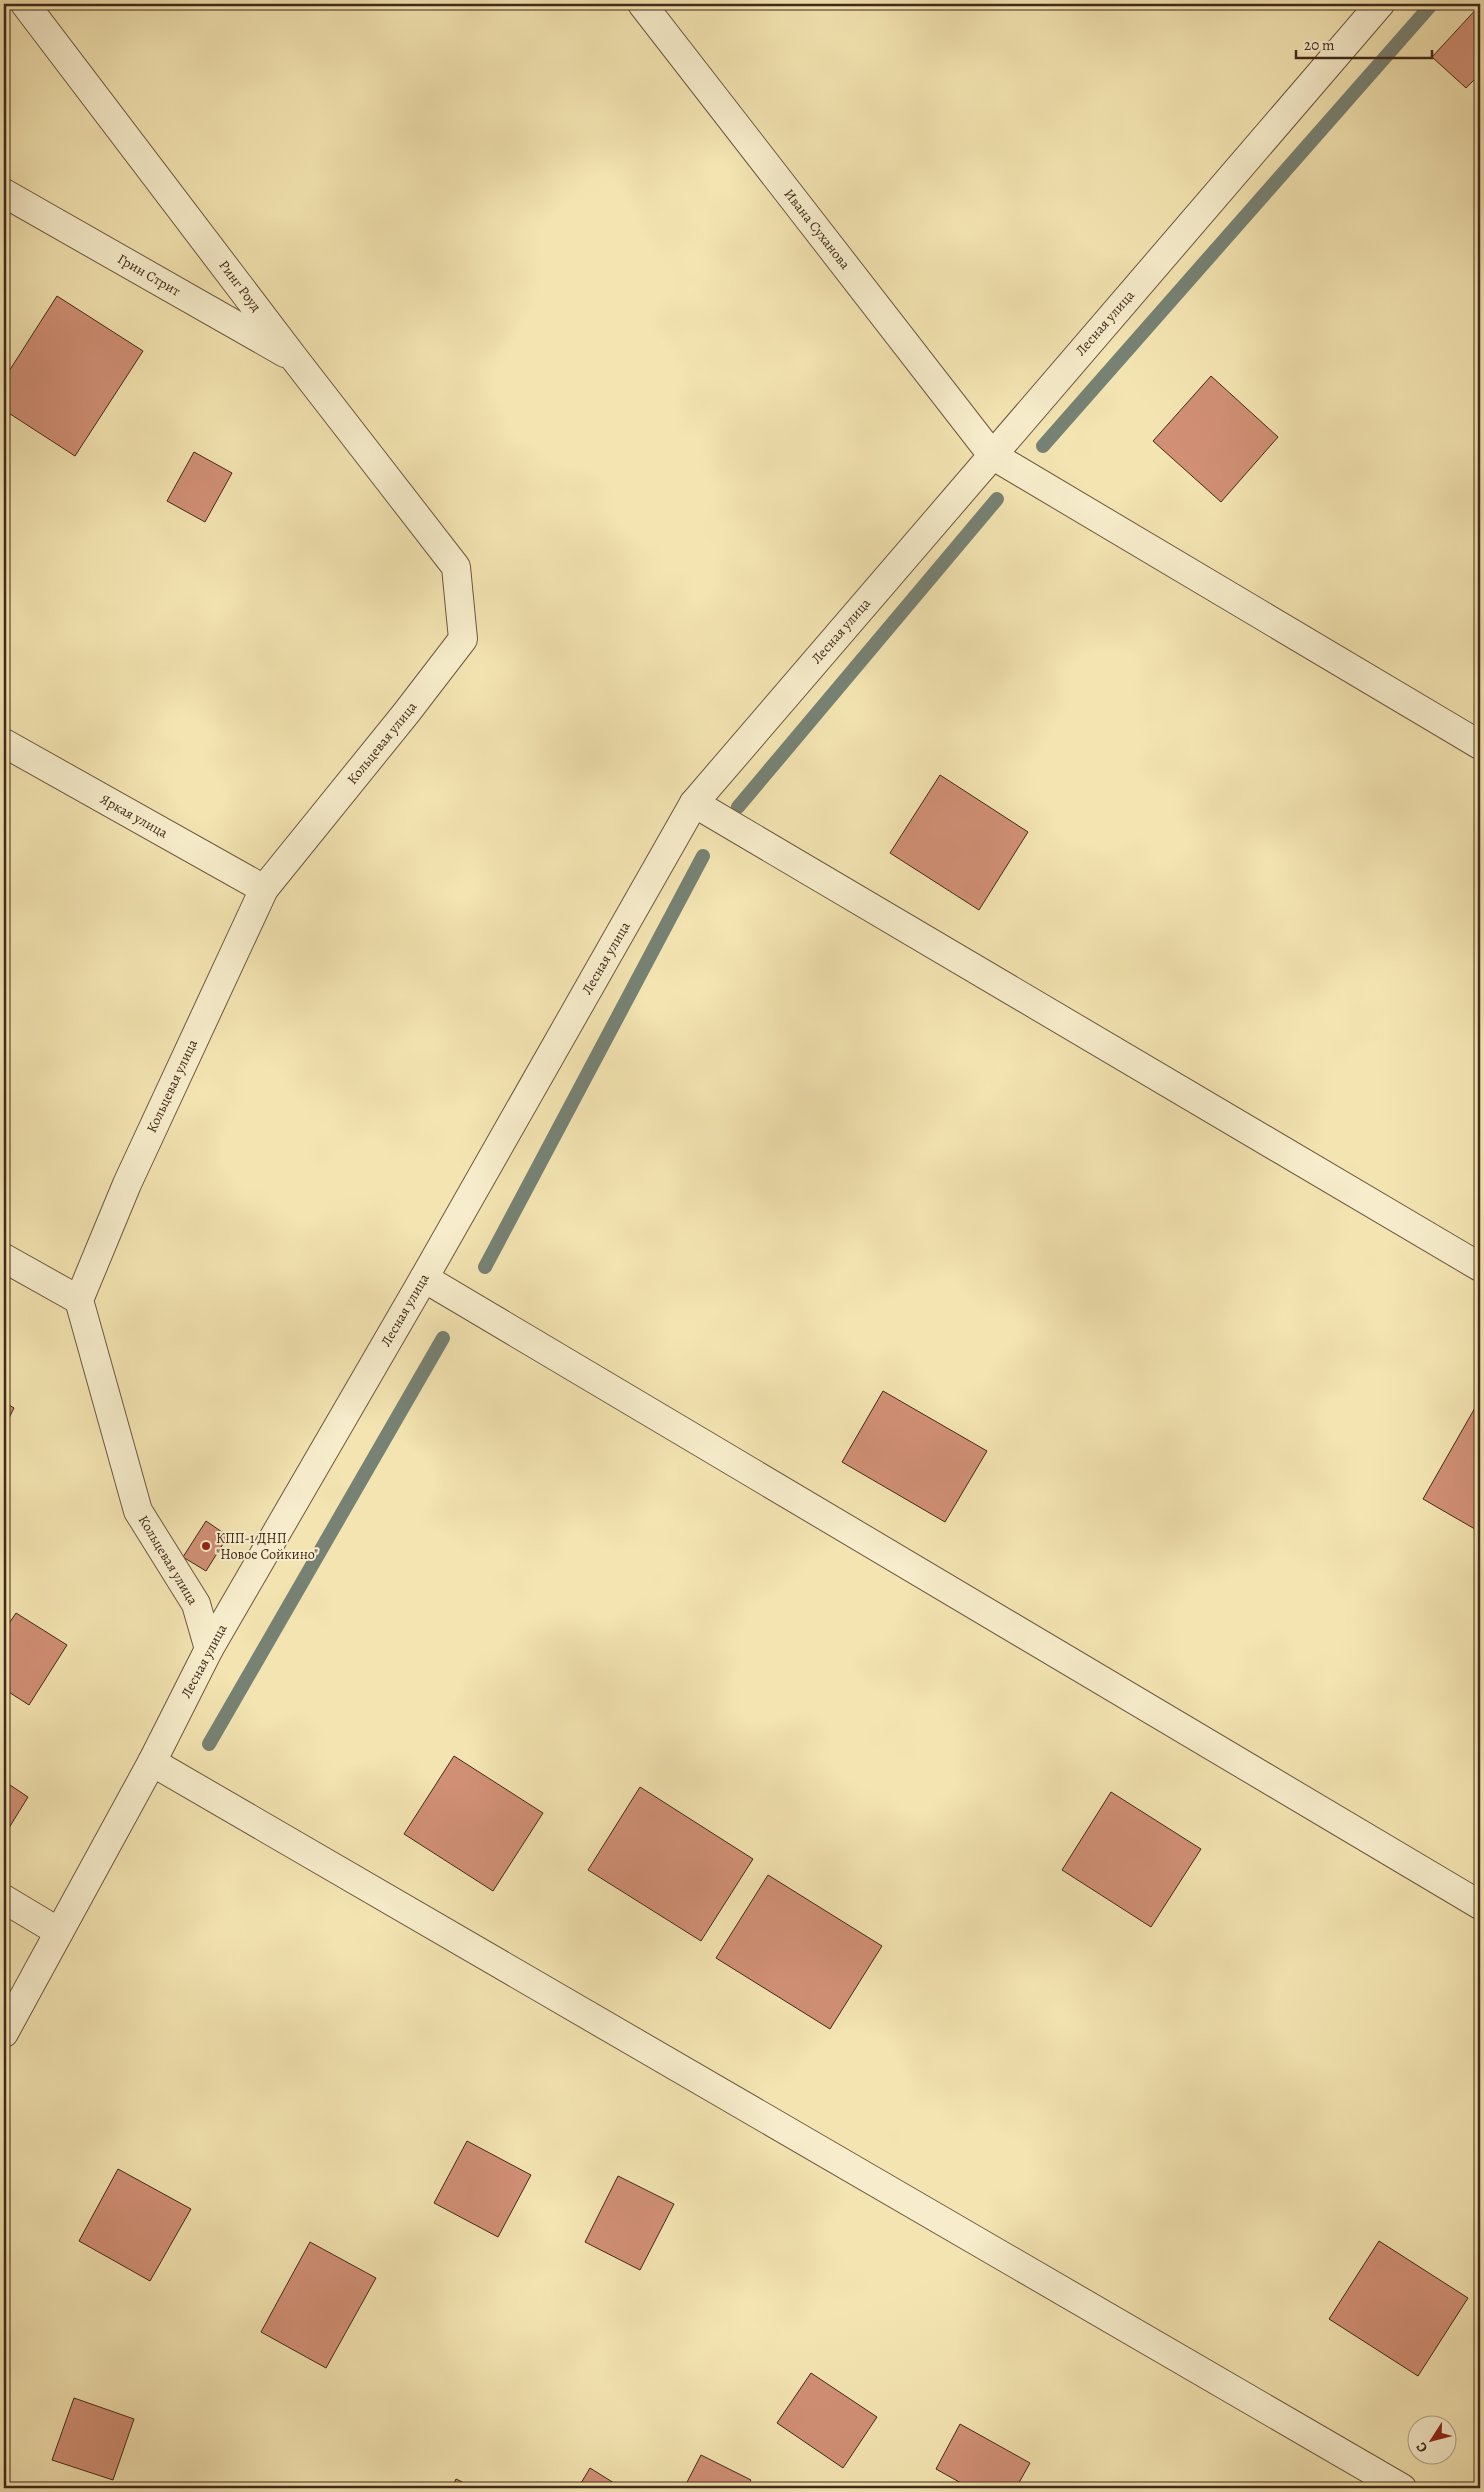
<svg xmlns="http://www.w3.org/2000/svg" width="1484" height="2492" viewBox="0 0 1484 2492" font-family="Alegreya,serif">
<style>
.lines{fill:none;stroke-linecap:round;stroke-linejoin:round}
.stream{stroke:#778274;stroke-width:14}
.building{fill:#d19076;stroke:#402919}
.street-casing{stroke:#6d583f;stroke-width:30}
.street{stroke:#f7edcc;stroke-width:28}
.poi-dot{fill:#8f2418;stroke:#f7edcc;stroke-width:2}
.labels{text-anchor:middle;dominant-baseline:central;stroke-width:4;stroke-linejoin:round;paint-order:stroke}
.street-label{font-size:14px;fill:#402919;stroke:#f7edcc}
.poi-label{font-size:14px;fill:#402919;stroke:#f7edcc;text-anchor:start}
</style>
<rect width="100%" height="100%" fill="#f3e4b1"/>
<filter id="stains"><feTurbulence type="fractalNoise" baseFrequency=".004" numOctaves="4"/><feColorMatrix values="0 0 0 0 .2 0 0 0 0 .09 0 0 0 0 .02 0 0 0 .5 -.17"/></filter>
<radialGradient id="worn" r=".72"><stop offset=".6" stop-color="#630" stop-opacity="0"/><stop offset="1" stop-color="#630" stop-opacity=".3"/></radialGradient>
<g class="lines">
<g class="stream">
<polyline points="1043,446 1432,4"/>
<polyline points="738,807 997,499"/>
<polyline points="485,1267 703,856"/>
<polyline points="209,1744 443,1338"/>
</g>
</g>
<g class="building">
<polygon points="1480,5 1480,74 1466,88 1432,57"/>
<polygon points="57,296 143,351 75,456 4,410 4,379"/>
<polygon points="1211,376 1278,437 1221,502 1153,441"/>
<polygon points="194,452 232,473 205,522 167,501"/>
<polygon points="940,775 1028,832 979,910 890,853"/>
<polygon points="883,1391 987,1451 945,1522 842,1462"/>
<polygon points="1480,1399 1480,1532 1423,1499"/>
<polygon points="4,1402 14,1408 4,1428"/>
<polygon points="206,1521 228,1536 206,1571 183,1557"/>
<polygon points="16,1613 67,1645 29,1705 4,1689 4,1631"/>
<polygon points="454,1756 543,1813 493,1891 404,1834"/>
<polygon points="4,1781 28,1797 4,1836"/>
<polygon points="640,1787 753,1859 701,1941 588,1870"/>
<polygon points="1111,1792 1201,1849 1151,1927 1062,1870"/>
<polygon points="768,1875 882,1946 830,2029 716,1958"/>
<polygon points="467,2141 531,2175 498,2237 434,2203"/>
<polygon points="118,2169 191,2209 150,2281 79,2241"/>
<polygon points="618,2176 674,2204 640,2270 585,2242"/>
<polygon points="1379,2241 1468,2298 1418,2376 1329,2319"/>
<polygon points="310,2242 376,2278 326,2368 261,2332"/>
<polygon points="811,2373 877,2417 843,2468 777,2423"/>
<polygon points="74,2398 134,2419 113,2480 52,2460"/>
<polygon points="960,2424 1030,2463 1016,2488 970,2488 936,2469"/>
<polygon points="701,2455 751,2480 746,2488 684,2488"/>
<polygon points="590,2468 622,2488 578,2488"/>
<polygon points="456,2479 475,2488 452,2488"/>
</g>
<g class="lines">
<g class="street-casing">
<g id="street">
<polyline points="25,4 294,358 456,567 463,639 407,712 264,889 127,1184 79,1300 138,1511 196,1604 209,1649"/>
<polyline points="642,4 992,455 1480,745"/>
<polyline points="4,193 285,353"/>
<polyline points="4,743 264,889"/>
<polyline points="694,803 1480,1267"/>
<polyline points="4,1258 79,1300"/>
<polyline points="424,1278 1480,1905"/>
<polyline points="152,1762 1402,2488"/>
<polyline points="4,1899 59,1932"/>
<polyline points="4,2033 152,1762 209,1649 424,1278 694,803 1380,4"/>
</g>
</g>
<use href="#street" class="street"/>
</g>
<circle class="poi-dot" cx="206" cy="1546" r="5"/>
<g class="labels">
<g class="street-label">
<text transform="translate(817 229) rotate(52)">Ивана Суханова</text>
<text transform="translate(149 275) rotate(30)">Грин Стрит</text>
<text transform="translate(240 286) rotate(53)">Ринг Роуд</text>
<text transform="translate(1105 323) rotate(-49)">Лесная улица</text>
<text transform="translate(841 631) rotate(-49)">Лесная улица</text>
<text transform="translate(382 743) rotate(-51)">Кольцевая улица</text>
<text transform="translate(134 816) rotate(29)">Яркая улица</text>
<text transform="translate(606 958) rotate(-60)">Лесная улица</text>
<text transform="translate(172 1086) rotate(-65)">Кольцевая улица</text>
<text transform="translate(405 1310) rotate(-60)">Лесная улица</text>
<text transform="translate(168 1560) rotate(59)">Кольцевая улица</text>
<text transform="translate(204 1661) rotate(-62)">Лесная улица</text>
</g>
<g class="poi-label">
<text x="216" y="1538">КПП-1 ДНП<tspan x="216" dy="16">"Новое Сойкино"</tspan></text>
</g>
</g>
<rect width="1484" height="2492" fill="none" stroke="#f3e4b1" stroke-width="20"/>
<rect x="5" y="5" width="1474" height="2482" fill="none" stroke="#402919" stroke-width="2.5"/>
<rect x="10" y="10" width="1464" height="2472" fill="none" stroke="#402919"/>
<g transform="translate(1432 2440) rotate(234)"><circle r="24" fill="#f7edcc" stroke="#ae9f84"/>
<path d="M0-4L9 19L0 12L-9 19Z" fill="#8f2418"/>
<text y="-8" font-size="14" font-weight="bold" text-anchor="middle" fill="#402919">С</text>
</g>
<path d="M1296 50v8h136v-8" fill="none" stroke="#402919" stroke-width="2.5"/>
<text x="1304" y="50" font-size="15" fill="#402919" stroke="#f7edcc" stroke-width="4" paint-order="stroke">20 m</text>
<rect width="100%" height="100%" filter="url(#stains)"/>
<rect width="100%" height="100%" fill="url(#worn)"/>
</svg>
